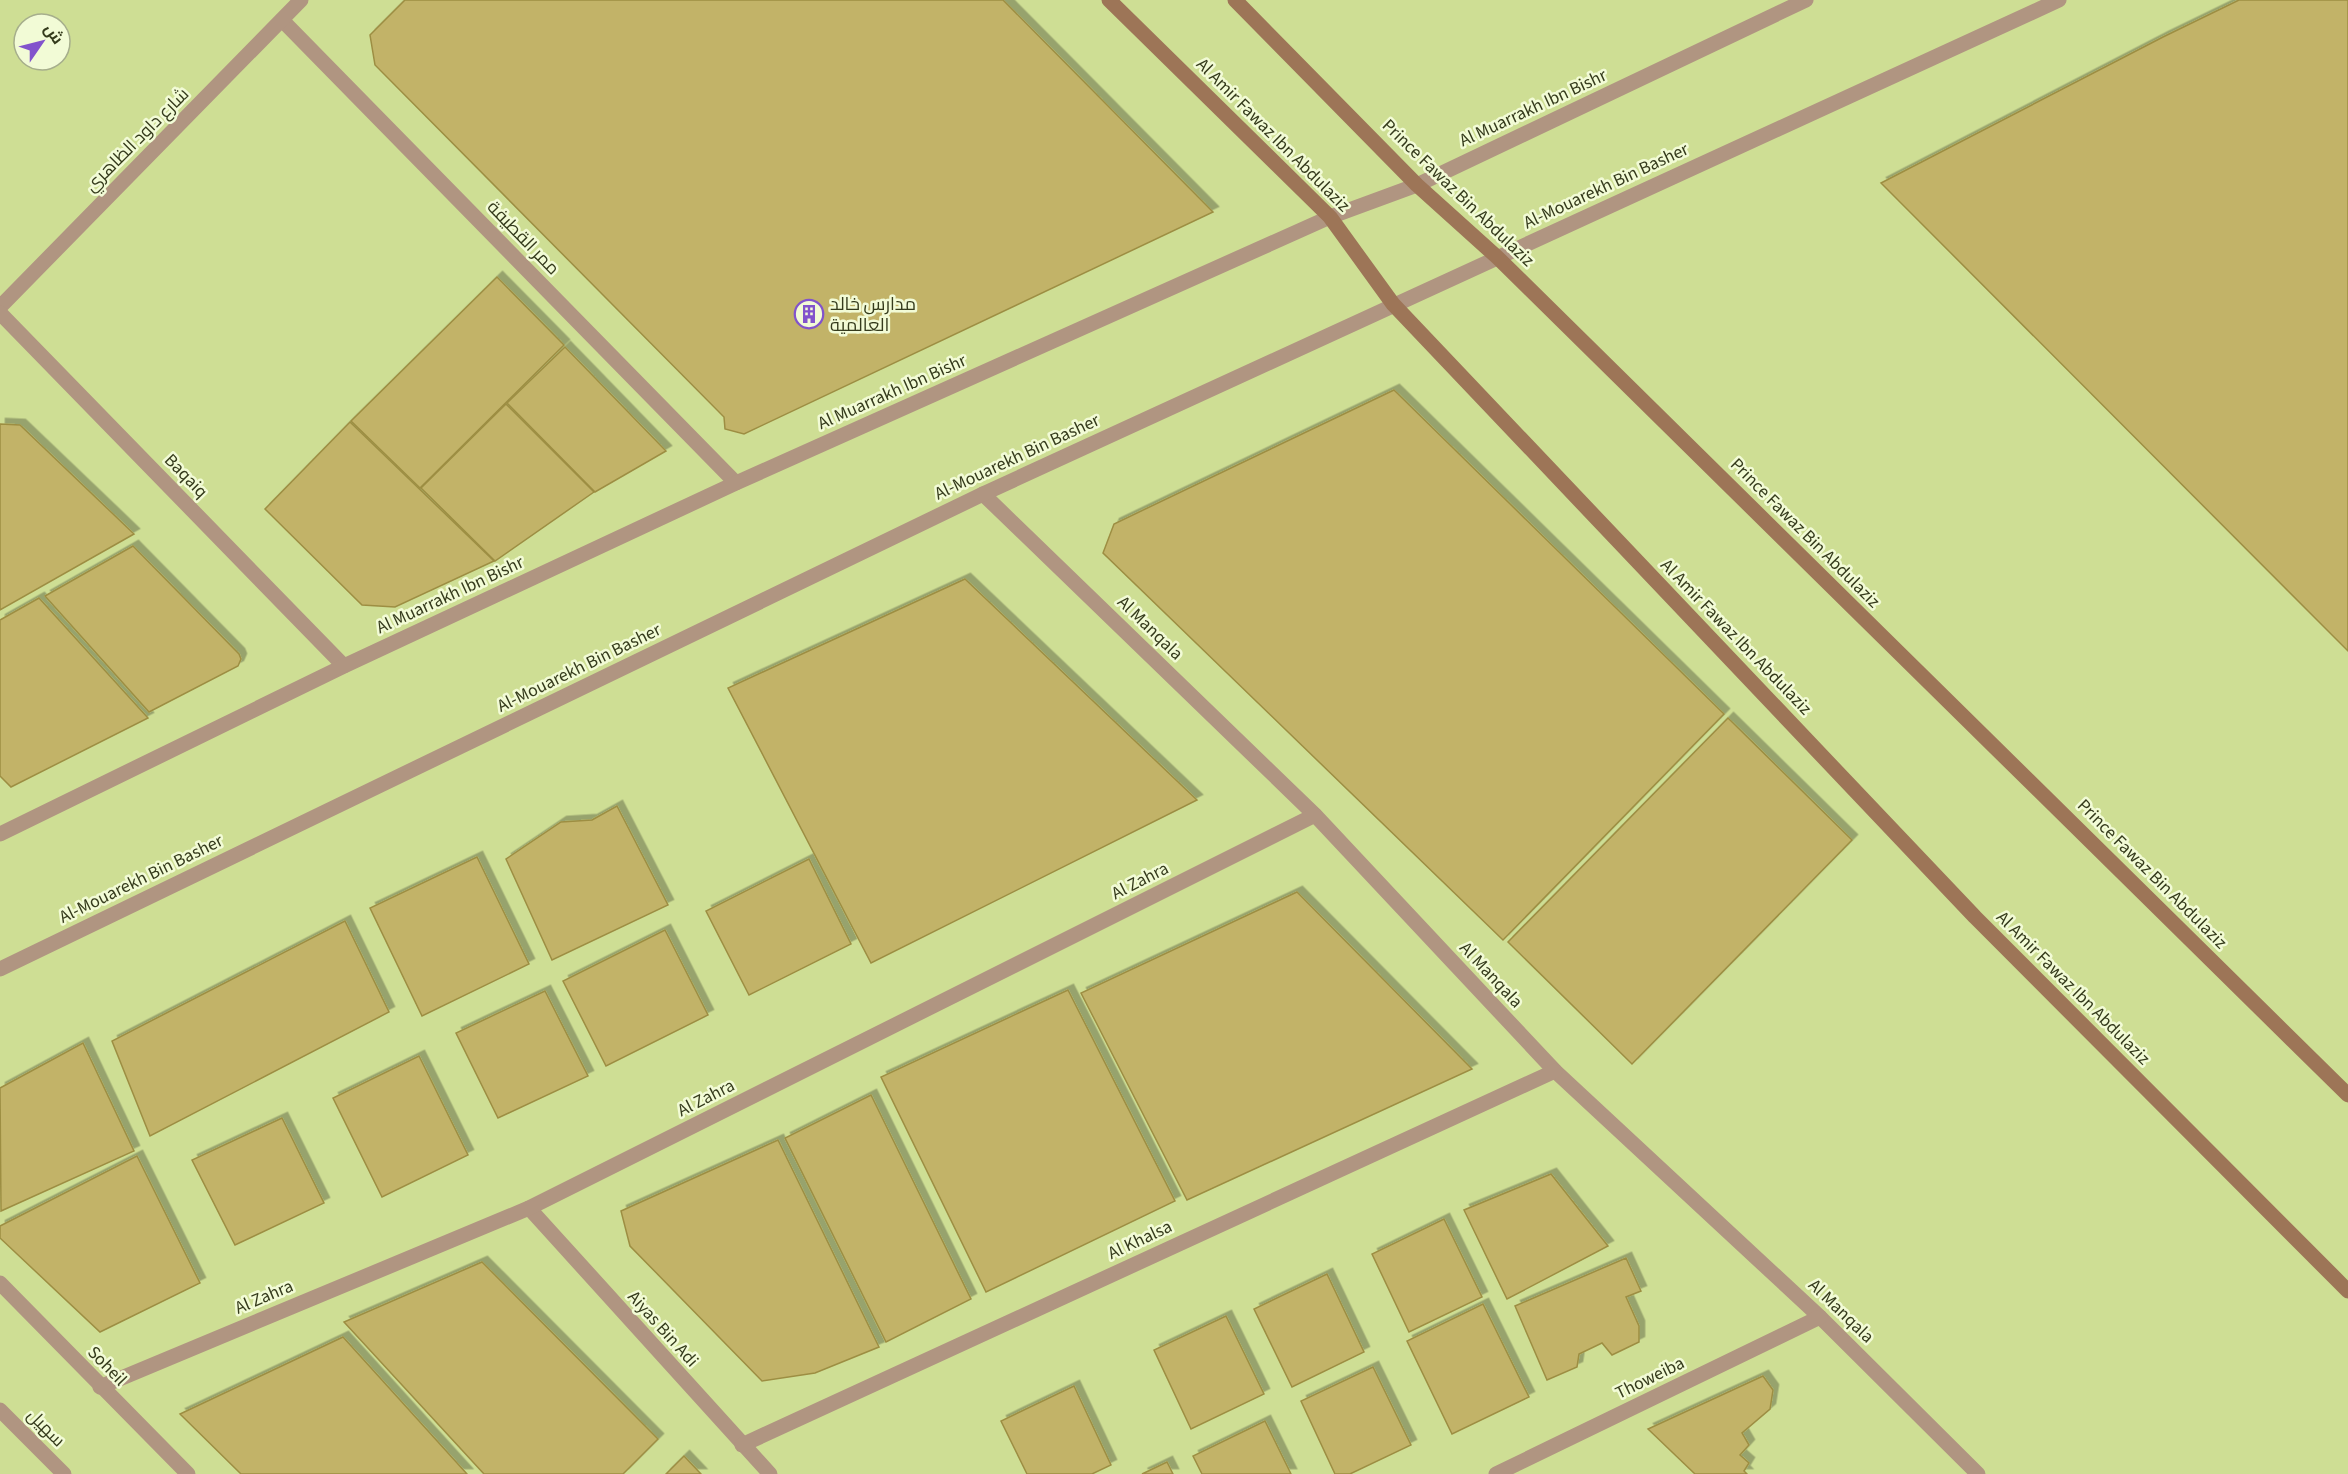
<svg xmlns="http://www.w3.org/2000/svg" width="2348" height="1474" viewBox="0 0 2348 1474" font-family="'Source Sans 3',Cairo,sans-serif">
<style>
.building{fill:#c2b368;stroke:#9d8e43;stroke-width:1.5;filter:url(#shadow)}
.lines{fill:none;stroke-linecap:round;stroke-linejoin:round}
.minor{stroke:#b09581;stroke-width:15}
.tertiary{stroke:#b09581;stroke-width:15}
.secondary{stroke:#9d7557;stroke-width:15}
.labels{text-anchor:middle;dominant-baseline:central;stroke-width:5;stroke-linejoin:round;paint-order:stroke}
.street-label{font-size:18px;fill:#353b1c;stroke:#f2fbd6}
.poi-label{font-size:18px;fill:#353b1c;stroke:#f2fbd6;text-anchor:start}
</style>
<defs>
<filter id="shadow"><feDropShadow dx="5.5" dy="-5.5" stdDeviation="0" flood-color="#0004"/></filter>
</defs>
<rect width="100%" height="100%" fill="#cede94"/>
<g class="building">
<polygon points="405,0 1003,0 1213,212 744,434 725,429 724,417 375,65 370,35"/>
<polygon points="2239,0 2348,0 2348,651 1881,183 2163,37"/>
<polygon points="497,277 564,345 420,488 351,421"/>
<polygon points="565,347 666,451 595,492 507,403"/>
<polygon points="1394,390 1724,714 1503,940 1103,553 1114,524"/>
<polygon points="506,404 594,492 495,561 421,488"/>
<polygon points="350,422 494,561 395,607 362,605 265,509"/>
<polygon points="0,424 20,425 134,534 0,610"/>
<polygon points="133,546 239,654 241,659 238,666 149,712 45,596"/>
<polygon points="965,579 1197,800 871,963 728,688"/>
<polygon points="39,598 148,718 11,787 0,776 0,620"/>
<polygon points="1728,718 1852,840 1632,1064 1508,942"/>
<polygon points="617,806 668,905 552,960 506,859 561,822 592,820"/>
<polygon points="477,857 529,964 422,1016 370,908"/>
<polygon points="809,859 851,944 749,995 706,911"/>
<polygon points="1297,892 1472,1069 1187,1200 1081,993"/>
<polygon points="345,921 389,1012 150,1136 112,1041"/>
<polygon points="665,930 708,1015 606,1066 563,981"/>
<polygon points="1068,990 1175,1201 986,1292 881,1077"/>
<polygon points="545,991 588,1076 498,1118 456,1033"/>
<polygon points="83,1043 134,1151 1,1211 0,1088"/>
<polygon points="419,1056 468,1155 382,1197 333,1098"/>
<polygon points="871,1095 971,1299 886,1342 785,1138"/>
<polygon points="282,1118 324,1203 235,1245 192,1160"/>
<polygon points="778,1140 879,1347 815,1373 762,1381 630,1246 621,1211"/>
<polygon points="137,1156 200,1283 100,1332 0,1238 0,1226"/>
<polygon points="1551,1174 1608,1246 1507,1299 1464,1210"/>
<polygon points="1444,1219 1482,1297 1409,1332 1372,1254"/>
<polygon points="1626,1258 1641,1291 1626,1297 1639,1326 1639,1342 1612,1355 1602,1343 1579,1354 1577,1367 1547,1380 1515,1306"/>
<polygon points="482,1262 658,1439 623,1474 484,1474 344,1322"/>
<polygon points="1327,1274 1364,1352 1292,1387 1254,1309"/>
<polygon points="1483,1304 1529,1397 1452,1434 1407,1341"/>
<polygon points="1226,1316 1264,1394 1191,1429 1154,1350"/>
<polygon points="343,1337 467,1474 241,1474 180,1414"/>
<polygon points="1373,1367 1411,1445 1350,1474 1335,1474 1301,1401"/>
<polygon points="1763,1376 1773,1390 1770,1409 1742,1433 1749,1445 1740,1455 1749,1463 1744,1471 1747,1474 1695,1474 1648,1429"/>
<polygon points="1074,1386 1111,1465 1092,1474 1027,1474 1001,1421"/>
<polygon points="1265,1421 1291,1474 1202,1474 1193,1456"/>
<polygon points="684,1456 701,1474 666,1474"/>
<polygon points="1167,1462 1173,1474 1142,1474"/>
</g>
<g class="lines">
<g class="minor">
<polyline points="282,20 736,483"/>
<polyline points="0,307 301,0"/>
<polyline points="0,313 344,666"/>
<polyline points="983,494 1315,815 1555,1071 1820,1317 1978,1474"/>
<polyline points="529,1208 770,1474"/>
<polyline points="100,1387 529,1208 1315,815"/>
<polyline points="742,1445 1555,1071"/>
<polyline points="1496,1474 1820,1317"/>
</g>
<g class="tertiary">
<polyline points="0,834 344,666 736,483 1330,217 1417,185 1806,0"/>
<polyline points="0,969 983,494 2059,0"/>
<polyline points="0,1283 188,1474"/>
<polyline points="0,1410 64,1474"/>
</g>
<g class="secondary">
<polyline points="1109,0 1330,217 1393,304 1975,917 2348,1291"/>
<polyline points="1235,0 1417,185 1497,257 2348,1095"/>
</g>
</g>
<defs>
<g id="building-ring" transform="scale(1.5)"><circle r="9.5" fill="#f2fbd6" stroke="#8253cc" stroke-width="1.5"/><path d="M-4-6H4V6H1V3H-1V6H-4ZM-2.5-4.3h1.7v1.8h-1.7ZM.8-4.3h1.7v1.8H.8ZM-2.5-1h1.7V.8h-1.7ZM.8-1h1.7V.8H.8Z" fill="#8253cc"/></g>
</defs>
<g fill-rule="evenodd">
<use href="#building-ring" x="809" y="314"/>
</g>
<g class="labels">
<g class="street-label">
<text transform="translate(1533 108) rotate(-25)">Al Muarrakh Ibn Bishr</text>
<text transform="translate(1273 135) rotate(45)">Al Amir Fawaz Ibn Abdulaziz</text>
<text transform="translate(137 140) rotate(-45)">شارع داود الظاهري</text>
<text transform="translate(1606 186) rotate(-25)">Al-Mouarekh Bin Basher</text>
<text transform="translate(1458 193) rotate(44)">Prince Fawaz Bin Abdulaziz</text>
<text transform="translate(523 238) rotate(46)">ممر القطيفة</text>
<text transform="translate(892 392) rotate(-24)">Al Muarrakh Ibn Bishr</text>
<text transform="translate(1017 457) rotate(-25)">Al-Mouarekh Bin Basher</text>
<text transform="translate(186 476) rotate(46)">Baqaiq</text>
<text transform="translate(1805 533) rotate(45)">Prince Fawaz Bin Abdulaziz</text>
<text transform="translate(450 595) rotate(-25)">Al Muarrakh Ibn Bishr</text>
<text transform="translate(1150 628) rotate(44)">Al Manqala</text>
<text transform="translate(1736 637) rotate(46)">Al Amir Fawaz Ibn Abdulaziz</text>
<text transform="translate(579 668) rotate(-26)">Al-Mouarekh Bin Basher</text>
<text transform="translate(2152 874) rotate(45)">Prince Fawaz Bin Abdulaziz</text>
<text transform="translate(141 879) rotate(-26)">Al-Mouarekh Bin Basher</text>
<text transform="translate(1140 881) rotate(-27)">Al Zahra</text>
<text transform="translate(1491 975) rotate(47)">Al Manqala</text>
<text transform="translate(2073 988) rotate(45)">Al Amir Fawaz Ibn Abdulaziz</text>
<text transform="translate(706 1098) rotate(-27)">Al Zahra</text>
<text transform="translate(1140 1240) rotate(-25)">Al Khalsa</text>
<text transform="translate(264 1297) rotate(-23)">Al Zahra</text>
<text transform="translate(1841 1311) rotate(44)">Al Manqala</text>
<text transform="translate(663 1329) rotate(48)">Aiyas Bin Adi</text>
<text transform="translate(107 1366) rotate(46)">Soheil</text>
<text transform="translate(1650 1378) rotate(-26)">Thoweiba</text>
<text transform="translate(46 1428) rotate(45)">سهيل</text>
</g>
<g class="poi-label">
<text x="830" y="304">مدارس خالد<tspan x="830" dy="21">العالمية</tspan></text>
</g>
</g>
<g transform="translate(42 42) rotate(55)"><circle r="28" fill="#f2fbd6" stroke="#a6ae8c" stroke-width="1.5"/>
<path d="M0-4.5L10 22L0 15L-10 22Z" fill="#8253cc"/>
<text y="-9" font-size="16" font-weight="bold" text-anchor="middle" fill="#353b1c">ش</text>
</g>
</svg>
